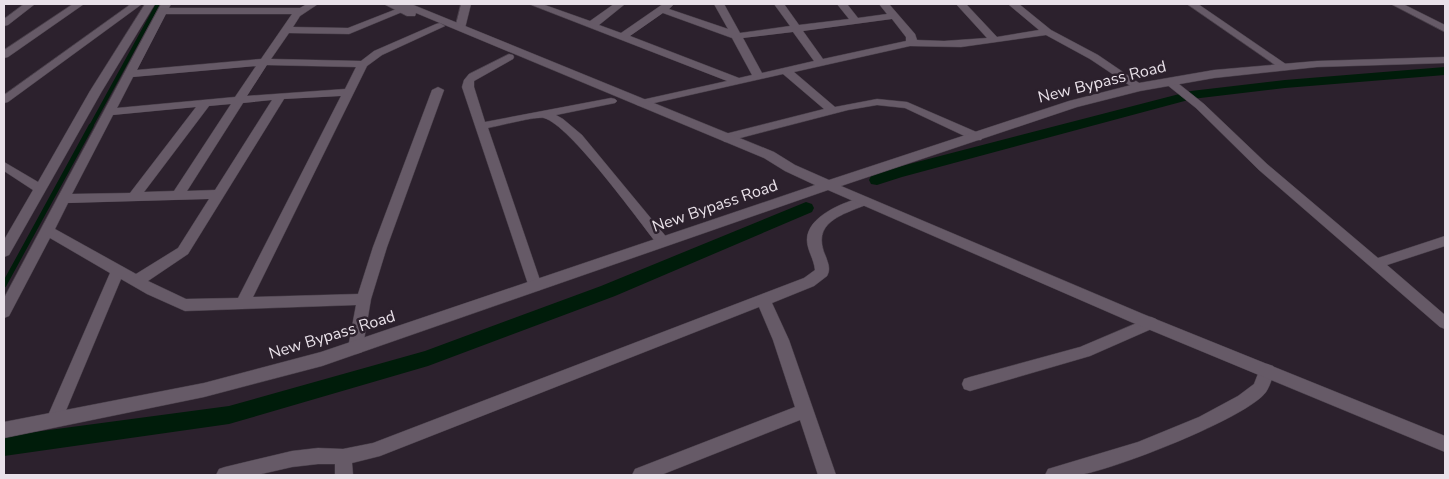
<svg xmlns="http://www.w3.org/2000/svg" width="1449" height="479" viewBox="0 0 1449 479" font-family="'Nunito Sans',sans-serif">
<style>
.lines{fill:none;stroke-linecap:round;stroke-linejoin:round}
.stream-far1{stroke:#001c0a;stroke-width:4}
.stream{stroke:#001c0a;stroke-width:5}
.canal{fill:#001c0a;fill-rule:evenodd}
.street-casing{stroke:#473e48;stroke-width:1}
.secondary-casing{stroke:#473e48;stroke-width:1}
.street{fill:#665a67;fill-rule:evenodd}
.secondary{fill:#665a67;fill-rule:evenodd}
.labels{text-anchor:middle;dominant-baseline:central;stroke-width:5;stroke-linejoin:round;paint-order:stroke}
.street-label{font-size:16px;fill:#e9e1e9;stroke:#2c212d}
</style>
<rect width="100%" height="100%" fill="#2c212d"/>
<g class="lines">
<polyline class="stream-far1" points="90,128 158,4"/>
<polyline class="stream" points="4,285 91,126"/>
<g class="canal">
<polygon points="1445,67 1445,75 1285,88 1192,99 902,177 877,185 871,184 869,180 871,176 890,169 1191,91 1285,80"/>
<polygon points="806,202 812,204 814,208 812,212 615,296 428,366 229,424 4,456 4,436 229,406 425,351 601,286"/>
</g>
<g class="street-casing">
<g id="street">
<polygon points="24,4 35,4 8,25 4,26 4,19"/>
<polygon points="73,4 84,4 8,57 4,58 4,50"/>
<polygon points="131,4 142,4 8,102 4,103 4,95"/>
<polygon points="145,4 155,4 102,91 9,255 4,257 4,240 33,190 4,171 4,162 38,182 90,91"/>
<path d="M161,4H171L169,8H300L307,4H318L300,16L293,27L348,28L399,8L402,7L407,10L349,34L289,33L271,59L361,61L374,51L436,24L440,23L445,26L382,55L367,66L253,297L358,294L373,247L432,90L438,87L444,90L387,247L371,299L362,352L356,354L350,352L348,348L356,305L185,311L147,294L121,279L62,420L60,425L54,427L48,425L46,420L110,273L50,238L9,316L4,318V298ZM166,14H292L261,59L137,70ZM267,65L356,67L345,89L247,96ZM256,66L235,97L117,108L133,77ZM341,96L238,298L186,299L148,281L188,254L284,99ZM272,100L215,190L187,191L243,103ZM231,104L174,191L144,192L209,106ZM196,107L130,193L72,194L113,115ZM209,199L178,248L136,274L55,229L68,203Z"/>
<polygon points="461,4 471,4 465,28 460,31 455,28"/>
<path d="M529,4H542L590,21L614,4H625L599,25L621,33L663,4H674L669,9L728,29L714,4H724L740,33L790,26L774,4H784L799,25L849,19L837,4H847L858,18L887,14L879,4H889L915,34L917,40L944,41L987,38L956,4H966L997,37L1039,30L1008,4H1019L1051,30L1098,55L1145,87L1139,90L1135,89L1090,59L1046,35L961,47L910,46L794,72L835,107L877,99L907,102L981,134L983,137L981,140H973L905,108L877,105L848,110L725,142L719,138L721,135L824,109L783,74L641,106L637,105L635,103L637,101L727,81ZM663,13L732,38L752,75L739,78L630,36ZM892,19L906,37V41L823,59L803,31ZM793,32L814,61L762,73L743,38Z"/>
<polygon points="1187,4 1198,4 1290,67 1289,69 1281,69"/>
<polygon points="1391,4 1403,4 1445,25 1445,32"/>
<path d="M509,54L513,55L514,57L513,59L474,81V87L485,122L611,98L615,99L617,101L615,103L556,115L563,119L582,135L668,239L670,242L668,245H658C638,220 570,125 544,118C536,116 499,126 488,128L542,286L540,290L535,291L530,290L462,87L464,80L469,74Z"/>
<polygon points="1170,79 1174,80 1204,104 1267,164 1378,258 1445,236 1445,246 1387,265 1445,315 1445,329 1440,327 1259,170 1196,108 1166,84 1165,82 1166,80"/>
<path d="M863,197L868,198L870,201L868,204C842,215 810,222 826,257C828,263 831,269 827,276L814,286L772,303L789,340L836,475H818L800,420L661,475H632L635,469L795,407L773,340L759,307L380,456L352,463L353,475H335V464H318L292,467L257,475H216L219,469L225,467L292,451L318,448L343,449L373,443L804,278L815,270C814,259 807,250 807,240C807,216 844,202 863,197Z"/>
<polygon points="1151,317 1156,319 1159,323 1156,327 1090,356 970,391 964,389 962,384 964,379 970,377 1080,347"/>
<path d="M1267,364L1273,366L1275,371C1272,378 1270,386 1266,392C1247,418 1113,470 1079,475C1069,477 1056,475 1045,475L1048,469L1138,442L1199,417L1238,396L1254,384L1261,366Z"/>
</g>
</g>
<g class="secondary-casing">
<polygon id="secondary" points="384,4 411,4 774,152 795,165 829,180 1069,101 1139,83 1214,70 1317,61 1445,57 1445,63 1317,67 1214,78 1140,91 1077,107 841,186 1143,314 1445,436 1445,452 1131,322 828,190 322,366 204,397 4,438 4,422 204,383 321,352 815,185 785,171 764,158 416,13 415,16 407,16"/>
</g>
<use href="#street" class="street"/>
<use href="#secondary" class="secondary"/>
</g>
<g class="labels">
<g class="street-label">
<text transform="translate(1102 82) rotate(-14)">New Bypass Road</text>
<text transform="translate(715 206) rotate(-19)">New Bypass Road</text>
<text transform="translate(332 335) rotate(-17)">New Bypass Road</text>
</g>
</g>
<rect width="1449" height="479" fill="none" stroke="#e9e1e9" stroke-width="10"/>
</svg>
